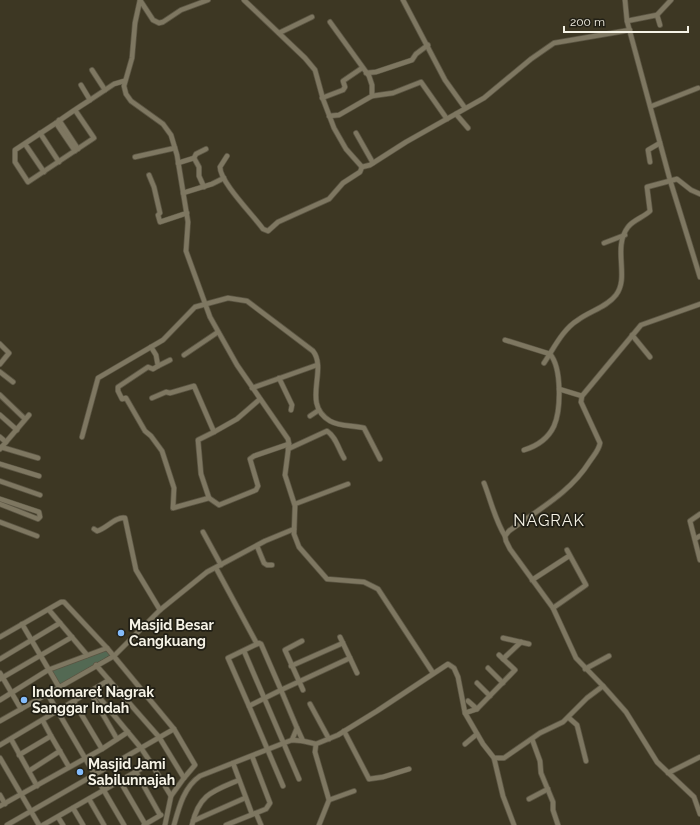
<svg xmlns="http://www.w3.org/2000/svg" width="700" height="825" viewBox="0 0 700 825" font-family="Raleway,sans-serif">
<style>
.green{fill:#536953}
.lines{fill:none;stroke-linecap:round;stroke-linejoin:round}
.minor-casing{stroke:#5b5543;stroke-width:6}
.minor{stroke:#7e7761;stroke-width:4.5}
.poi-dot{fill:#84bcfb;stroke:#211f15;stroke-width:1.5}
.labels{text-anchor:middle;dominant-baseline:central;stroke-width:3.5;stroke-linejoin:round;paint-order:stroke}
.poi-label{font-size:14px;font-weight:bold;fill:#f6f3e6;stroke:#211f15;text-anchor:start}
.quarter-label{font-size:16px;letter-spacing:1px;fill:#f6f3e6;stroke:#211f15}
</style>
<rect width="100%" height="100%" fill="#3d3723"/>
<polygon class="green" points="107,648 112,654 58,686 50,670"/>
<g class="lines">
<g class="minor-casing">
<g id="minor">
<polyline points="140,0 135,23 132,58 124,86 126,94 131,101 163,124 171,135 177,155 188,222 186,251 210,317 237,365 288,439 289,444 285,475 295,506 294,534 299,547 327,579 364,582 378,589 433,673"/>
<polyline points="140,0 153,20 159,23 163,22 181,10 208,0"/>
<polyline points="244,0 305,58 315,70 323,99 334,128 346,149 362,167"/>
<polyline points="403,0 445,80 465,108"/>
<polyline points="625,0 627,21 670,180 700,277"/>
<polyline points="657,15 671,0"/>
<polyline points="627,21 657,15 660,25"/>
<polyline points="279,33 312,17"/>
<polyline points="92,70 105,90"/>
<polyline points="366,73 376,72 412,60 416,54 428,45"/>
<polyline points="81,85 90,100 114,84 124,81"/>
<polyline points="372,96 393,93 421,82 447,119"/>
<polyline points="322,98 343,90 345,87 343,81 362,68"/>
<polyline points="652,106 698,88"/>
<path d="M75,110L94,138L28,182L15,162V150L56,123C67,115 79,107 90,100"/>
<polyline points="456,114 468,128"/>
<polyline points="329,116 339,115 372,96 372,85 369,76 330,22"/>
<polyline points="59,120 78,149"/>
<polyline points="56,123 75,151"/>
<polyline points="40,133 59,162"/>
<polyline points="356,133 373,163"/>
<polyline points="25,144 44,172"/>
<path d="M227,156L220,167C220,182 253,215 263,229L268,231L278,222L329,199L343,183L360,172L362,167L370,165L406,142L484,98L531,59L554,43L630,30"/>
<polyline points="135,157 175,148"/>
<polyline points="650,162 648,150 660,143"/>
<polyline points="178,163 194,158"/>
<polyline points="149,175 154,187 160,213 158,215 160,222 187,213"/>
<polyline points="204,187 199,176 199,167 194,158 196,154 206,149"/>
<polyline points="183,193 212,184 224,178"/>
<polyline points="604,243 625,235"/>
<polyline points="632,335 650,357"/>
<path d="M505,340L550,354C562,368 561,410 554,426C548,439 537,446 524,450"/>
<polyline points="0,344 9,353 0,364"/>
<polyline points="151,347 156,355 158,366 153,369 148,367 118,387 118,391 122,399 126,398 145,431 151,436 162,451 174,488 173,508 209,498 219,505 256,490 258,486 250,459 254,456 289,444"/>
<polyline points="184,355 218,332"/>
<path d="M544,363C554,348 563,329 578,320C590,311 607,307 616,295C630,277 612,248 628,227C633,220 644,217 650,211L647,187L677,179L691,190L700,194"/>
<polyline points="158,366 170,360"/>
<polyline points="0,372 13,382"/>
<polyline points="279,378 292,405 291,410"/>
<polyline points="252,388 317,365"/>
<polyline points="559,389 582,396"/>
<polyline points="0,395 25,419"/>
<polyline points="152,398 166,392 170,393 194,386 214,432 237,419 260,399"/>
<polyline points="0,415 17,430"/>
<polyline points="310,416 319,410"/>
<polyline points="0,437 6,442"/>
<path d="M82,437L98,378L163,340L195,307L228,298L247,301L313,351C328,370 301,404 330,421C340,427 353,425 364,428L380,459"/>
<polyline points="1,447 38,458"/>
<polyline points="0,449 29,415"/>
<path d="M288,449L327,431C336,437 338,448 344,458"/>
<polyline points="0,464 39,476"/>
<polyline points="0,481 40,495"/>
<path d="M484,483C491,501 495,520 505,536"/>
<polyline points="209,498 201,474 198,440 214,432"/>
<polyline points="0,499 39,512 40,517 38,519 0,504"/>
<polyline points="295,504 348,484"/>
<polyline points="700,514 690,521 700,560"/>
<polyline points="0,522 37,536"/>
<path d="M94,529L97,531C106,529 116,516 125,518L136,570L160,610"/>
<polyline points="203,532 221,565"/>
<polyline points="695,539 700,536"/>
<polyline points="257,546 264,563 267,565 272,565"/>
<polyline points="216,568 257,644"/>
<polyline points="532,580 569,556"/>
<polyline points="553,608 586,585 567,550"/>
<polyline points="49,610 87,655"/>
<polyline points="22,624 59,687"/>
<polyline points="0,637 61,602 64,602 107,648"/>
<polyline points="340,637 350,658"/>
<polyline points="503,638 529,644"/>
<polyline points="302,641 285,650 303,690"/>
<polyline points="244,651 299,779"/>
<polyline points="0,659 60,623"/>
<polyline points="503,659 521,642"/>
<polyline points="291,666 343,643"/>
<polyline points="488,668 503,683"/>
<polyline points="585,669 609,656"/>
<polyline points="0,673 21,709"/>
<polyline points="0,679 72,637"/>
<polyline points="109,680 159,737 184,778"/>
<polyline points="477,683 490,696"/>
<path d="M603,686L576,658L553,608L510,549L506,541L505,536L509,531C539,509 570,493 590,461C594,455 599,450 600,443L581,402L582,396L641,325L700,304"/>
<polyline points="90,692 117,739"/>
<polyline points="47,693 124,825"/>
<polyline points="0,700 48,670 107,648 174,729 195,765 184,778 171,796 165,825"/>
<polyline points="468,701 477,709"/>
<polyline points="310,704 329,739"/>
<polyline points="249,706 228,658 259,643 261,644 281,690 350,658 357,673"/>
<polyline points="465,713 477,709 515,670 499,655"/>
<polyline points="569,718 577,725 586,761"/>
<polyline points="0,721 114,656 160,610 207,572 265,541 294,529"/>
<polyline points="344,731 369,779 383,777 409,769"/>
<polyline points="51,736 69,767"/>
<polyline points="11,739 37,786"/>
<polyline points="532,739 540,761 541,773 553,802 553,810 558,825"/>
<polyline points="292,740 297,728 303,741 316,744"/>
<polyline points="465,744 477,734"/>
<polyline points="0,745 109,680 96,665"/>
<polyline points="102,749 128,732"/>
<polyline points="19,755 51,736 43,721"/>
<polyline points="0,758 39,825"/>
<polyline points="494,758 504,758 540,733 563,722 587,698 603,686 626,712 657,762 694,797 700,814"/>
<polyline points="151,763 171,796"/>
<polyline points="233,763 252,814"/>
<polyline points="29,771 60,751"/>
<polyline points="136,772 160,815"/>
<polyline points="668,773 700,757"/>
<polyline points="120,781 145,824"/>
<polyline points="283,786 249,706 281,690 297,728"/>
<polyline points="0,795 5,804"/>
<polyline points="89,799 104,825"/>
<polyline points="529,799 548,789"/>
<polyline points="329,800 354,791"/>
<polyline points="0,806 102,749 74,702"/>
<polyline points="73,808 83,825"/>
<polyline points="256,813 261,825"/>
<polyline points="58,817 63,825"/>
<polyline points="193,821 245,798"/>
<polyline points="7,825 174,729"/>
<polyline points="43,825 151,763 141,748 93,690"/>
<polyline points="144,825 161,815"/>
<path d="M174,825C179,807 184,787 200,776L284,743L292,740L303,741"/>
<path d="M192,825C199,794 213,791 239,780"/>
<polyline points="226,825 266,809 270,803 252,756"/>
<polyline points="319,825 329,800 315,752 316,744 338,735 377,711 448,664 454,668 458,677 465,713 483,744 494,758 503,796 514,825"/>
</g>
</g>
<use href="#minor" class="minor"/>
</g>
<g class="poi-dot">
<circle cx="121" cy="633" r="4"/>
<circle cx="24" cy="700" r="4"/>
<circle cx="80" cy="772" r="4"/>
</g>
<g class="labels">
<g class="poi-label">
<text x="129" y="625">Masjid Besar<tspan x="129" dy="16">Cangkuang</tspan></text>
<text x="32" y="692">Indomaret Nagrak<tspan x="32" dy="16">Sanggar Indah</tspan></text>
<text x="88" y="764">Masjid Jami<tspan x="88" dy="16">Sabilunnajah</tspan></text>
</g>
<g class="quarter-label">
<text x="549" y="520">NAGRAK</text>
</g>
</g>
<path d="M564 26v6h124v-6" fill="none" stroke="#f6f3e6" stroke-width="2"/>
<text x="570" y="26" font-size="12" fill="#f6f3e6" stroke="#211f15" stroke-width="3" paint-order="stroke">200 m</text>
</svg>
